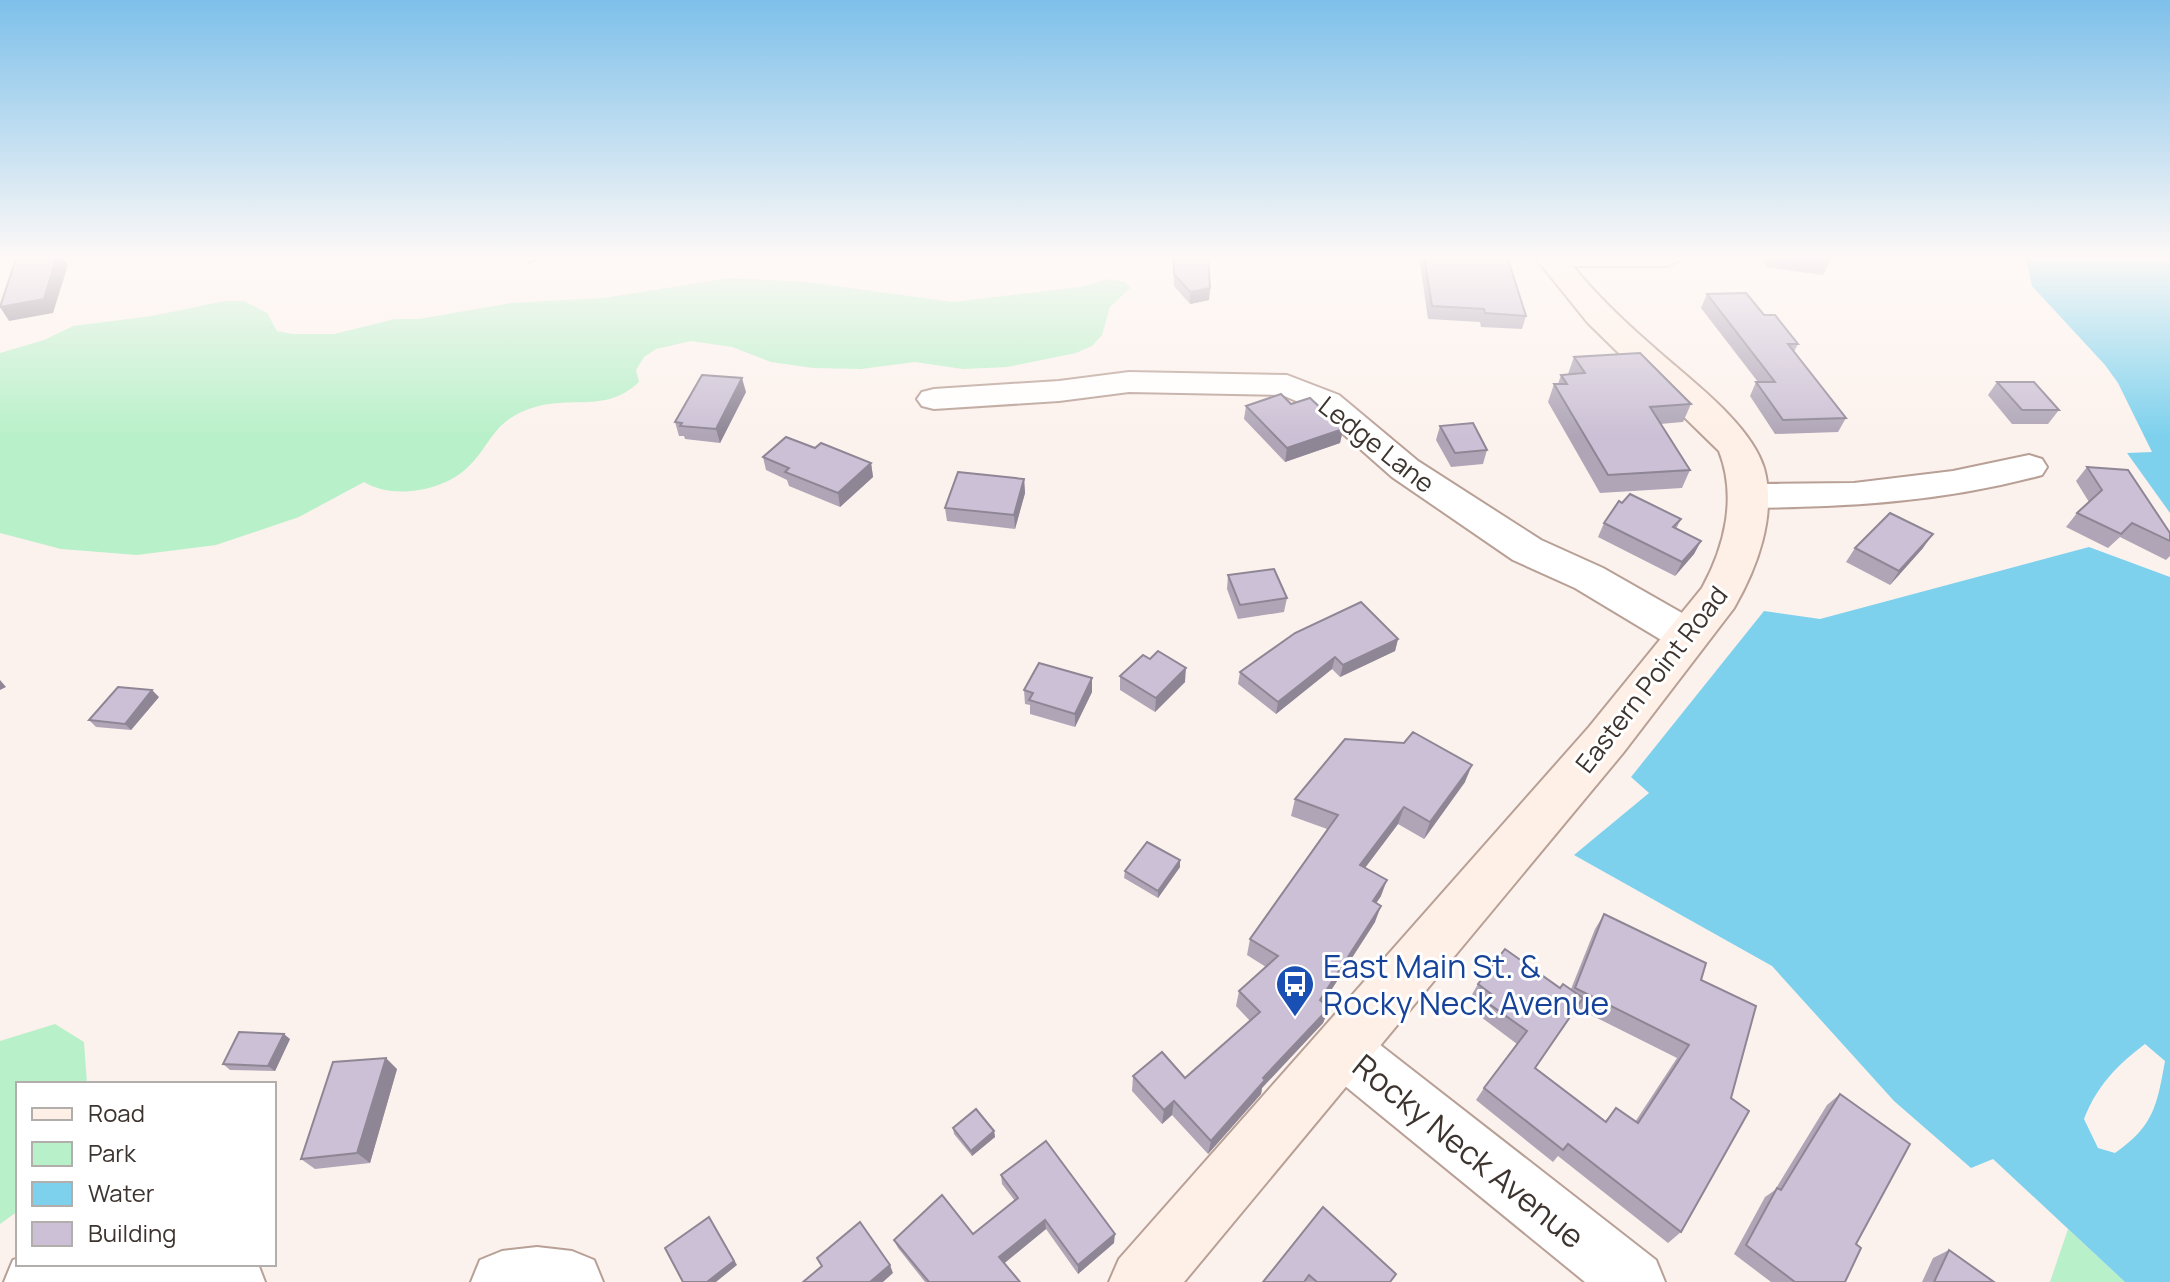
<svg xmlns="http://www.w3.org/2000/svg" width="2170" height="1282" viewBox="0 0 2170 1282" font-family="Manrope,sans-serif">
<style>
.green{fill:#b8f0c9}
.water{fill:#7dd1ed;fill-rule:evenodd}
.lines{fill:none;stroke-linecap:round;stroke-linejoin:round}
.service-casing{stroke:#b8a096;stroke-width:4}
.minor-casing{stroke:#b8a096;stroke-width:4}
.secondary-casing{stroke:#b8a096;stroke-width:4}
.service{fill:#fff;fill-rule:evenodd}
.minor{fill:#fff;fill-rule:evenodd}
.secondary{fill:#fef0e6;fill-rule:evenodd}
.wall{fill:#afa5b7;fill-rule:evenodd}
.shaded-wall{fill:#8e8695}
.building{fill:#cbc0d5;stroke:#8e8695;stroke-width:2}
.labels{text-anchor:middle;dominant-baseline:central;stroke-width:6;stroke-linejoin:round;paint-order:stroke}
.street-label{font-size:26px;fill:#3d342f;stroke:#fff}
.near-transit-label{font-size:32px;fill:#164399;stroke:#fff;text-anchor:start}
.near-street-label{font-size:32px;fill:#3d342f;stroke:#fff}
</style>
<rect width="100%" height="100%" fill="#fcf2ed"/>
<g class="green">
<path d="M730,278L806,282L953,302L1080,287L1110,279L1125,282L1130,288L1110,307L1102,335L1092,346L1076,353L1007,367L963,369L915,362L861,369L813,368L771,362L732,347L691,341L656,349L644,357L636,370L639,382C603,416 568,392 524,411C492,424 490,446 468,467C444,491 393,500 364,482L299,517L216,545L137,555L61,549L0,533V353L44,340L73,326L152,316L225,301H244L267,313L277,331L293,334H334L395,319H419L511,303L603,298Z"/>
<polygon points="55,1024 84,1042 87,1084 18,1084 18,1211 0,1224 0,1041"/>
<polygon points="2068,1229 2125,1282 2050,1282"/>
</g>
<g class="water">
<polygon points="2025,256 2170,256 2170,513 2127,453 2152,452 2118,383 2105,365 2032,286"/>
<path d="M2089,547L2170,577V1282H2125L1993,1159L1971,1168L1894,1101L1772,966L1574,855L1649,793L1631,777L1764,611L1820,619ZM2145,1044L2165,1061C2157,1105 2154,1126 2115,1153L2098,1148L2084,1119C2097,1086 2117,1065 2145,1044Z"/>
</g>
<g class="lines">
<g class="service-casing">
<g id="service">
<polygon points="523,256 537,256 537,258 530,262"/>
<polygon points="1686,256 1668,266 1553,266 1546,262 1553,258"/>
</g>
</g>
<g class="minor-casing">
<g id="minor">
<polygon points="1129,372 1287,375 1339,395 1418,461 1541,540 1603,568 1703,625 1709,636 1703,647 1688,651 1673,647 1575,588 1513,560 1392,477 1315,409 1282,395 1129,392 1059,401 934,409 922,406 917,399 922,392 934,389 1059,381"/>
<path d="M2029,455L2042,459L2047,467L2042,475C1942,502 1850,507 1747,508L1734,505L1728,496L1734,487L1747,484L1854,483L1953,471Z"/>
<polygon points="1342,1022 1361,1030 1656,1260 1665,1282 1585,1282 1323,1068 1315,1049 1323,1030"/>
<polygon points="537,1247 572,1251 594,1260 603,1282 471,1282 480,1260 502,1251"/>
<polygon points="18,1258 18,1264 258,1264 265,1282 4,1282 13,1260"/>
</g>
</g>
<g class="secondary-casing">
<path id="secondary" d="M1534,256H1565C1590,289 1619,317 1650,344C1685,376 1750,422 1764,468C1777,515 1757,568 1734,608L1623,753L1184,1282H1109L1119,1259L1589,727L1702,588C1725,546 1737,497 1719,451L1588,323Z"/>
</g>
<use href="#service" class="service"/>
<use href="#minor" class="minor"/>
<use href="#secondary" class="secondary"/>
</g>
<g class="wall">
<polygon points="1173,256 1208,256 1210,288 1209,300 1190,304 1174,286"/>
<polygon points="1419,256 1507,256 1526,316 1522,329 1481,327 1480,322 1428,319"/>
<polygon points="1764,256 1829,256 1830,261 1823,275 1766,267"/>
<polygon points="1707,294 1764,315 1798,344 1794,352 1846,418 1838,432 1775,434 1750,396 1756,382 1758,382 1701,308"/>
<polygon points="1574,357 1691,404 1683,422 1660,424 1690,470 1682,488 1600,493 1548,402 1554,384 1558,384 1561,375 1568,374"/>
<polygon points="1997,382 2059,410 2048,424 2012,424 1988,395"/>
<polygon points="746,392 720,443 685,439 684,436 679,436 675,422"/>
<polygon points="1291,404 1343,429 1340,443 1285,462 1244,419 1246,406"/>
<polygon points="1440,426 1487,450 1483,464 1451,467 1436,440"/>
<polygon points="815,448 871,463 873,477 840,507 789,486 787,480 766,470 763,457"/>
<polygon points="2087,467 2170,533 2170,556 2166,560 2120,537 2108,548 2066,527 2077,513 2089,502 2076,481"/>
<polygon points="1024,479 1025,493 1015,529 947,521 945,508"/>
<polygon points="1681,519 1676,529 1701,541 1694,554 1675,576 1598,537 1604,523"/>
<polygon points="1855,548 1923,548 1890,585 1846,562"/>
<polygon points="1228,575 1287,598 1284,612 1238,619 1227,589"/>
<polygon points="1398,639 1395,651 1340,677 1332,669 1276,714 1238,684 1240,672"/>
<polygon points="1120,676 1185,682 1155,712 1120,690"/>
<polygon points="1092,678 1092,692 1075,727 1030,714 1030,705 1025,704 1024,690"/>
<polygon points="159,697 131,730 96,727 89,720"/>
<polygon points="1465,782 1424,839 1398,824 1365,868 1381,896 1376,903 1375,922 1323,1003 1329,1008 1323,1023 1262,1088 1261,1094 1208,1154 1172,1115 1162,1124 1132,1091 1133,1076 1185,1078 1250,1021 1236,1006 1239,991 1266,967 1247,955 1250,939 1327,829 1291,816 1295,799"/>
<polygon points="1180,867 1158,898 1124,878 1125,871"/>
<path d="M1604,914L1701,980L1681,1232L1668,1243L1558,1156L1553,1162L1476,1100L1484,1088L1517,1044L1477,1014L1482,1007L1470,998L1478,984L1571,989L1595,929ZM1577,1008L1677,1058L1635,1122L1616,1108L1605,1121L1535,1068Z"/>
<polygon points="290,1039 275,1071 230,1070 223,1064"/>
<polygon points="397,1069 370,1163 315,1169 301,1159"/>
<polygon points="1840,1094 1856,1244 1845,1282 1771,1282 1734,1254 1765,1197 1775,1190 1827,1105"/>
<polygon points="953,1128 994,1131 995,1137 972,1156 954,1134"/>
<polygon points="1001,1175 1114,1243 1078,1274 1046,1229 1004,1263 1020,1282 925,1282 898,1248 894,1240 973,1234 1015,1201 1002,1184"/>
<polygon points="1323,1207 1390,1282 1263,1282"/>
<polygon points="1949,1250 1994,1282 1922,1282 1933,1258"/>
</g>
<g class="shaded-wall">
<polygon points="57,256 62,256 68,265 53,313 9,321 0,307"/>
<polygon points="1210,288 1209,300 1190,304 1190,292"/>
<polygon points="742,378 746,392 720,443 716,429"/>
<polygon points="1343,429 1340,443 1285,462 1287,448"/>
<polygon points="871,463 873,477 840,507 838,493"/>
<polygon points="1024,479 1025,493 1015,529 1014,515"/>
<polygon points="1933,534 1923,548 1890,585 1899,571"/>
<polygon points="1701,541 1694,554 1675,576 1682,562"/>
<polygon points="1398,639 1395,651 1340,677 1343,665"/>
<polygon points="1335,657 1332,669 1276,714 1278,702"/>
<polygon points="1186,668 1185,682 1155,712 1156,698"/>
<polygon points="1092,678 1092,692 1075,727 1075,714"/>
<polygon points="0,680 6,687 0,690"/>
<polygon points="152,690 159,697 131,730 125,724"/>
<polygon points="1472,765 1465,782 1424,839 1430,822"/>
<polygon points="1404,807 1398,824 1355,881 1360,865"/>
<polygon points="1180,860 1180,867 1158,898 1158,891"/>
<polygon points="1387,880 1381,896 1367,917 1373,901"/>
<polygon points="1381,906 1375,922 1315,1015 1320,1000"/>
<polygon points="1329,1008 1323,1023 1262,1088 1261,1094 1208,1154 1211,1141 1263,1078"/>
<polygon points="284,1034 290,1039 275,1071 268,1066"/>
<polygon points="386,1058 397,1069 370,1163 357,1153"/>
<polygon points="1174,1101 1172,1115 1162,1124 1164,1110"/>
<polygon points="994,1131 995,1137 972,1156 971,1151"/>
<polygon points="709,1217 737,1265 716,1282 707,1282"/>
<polygon points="1045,1220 1046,1229 1001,1266 999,1257"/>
<polygon points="1115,1234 1114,1243 1078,1274 1078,1265"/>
<polygon points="890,1265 893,1273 883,1282 870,1282"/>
</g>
<g class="building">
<polygon points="33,256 57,256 44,299 0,307 16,259"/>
<polygon points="1174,256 1208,256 1210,288 1190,292 1174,274"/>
<polygon points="1424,256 1507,256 1526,316 1485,313 1484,309 1432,306"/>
<polygon points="1792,256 1829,256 1830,261"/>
<polygon points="1746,293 1764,315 1775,315 1798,344 1788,344 1846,418 1783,420 1756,382 1775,382 1707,294"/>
<polygon points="1640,353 1691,404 1650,407 1690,470 1608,475 1554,384 1567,384 1561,375 1585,373 1574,357"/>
<polygon points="702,375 742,378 716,429 680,426 682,423 675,422"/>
<polygon points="1997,382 2034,382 2059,410 2022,410"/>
<polygon points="1281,394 1291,404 1310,398 1343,429 1287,448 1246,406"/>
<polygon points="1473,423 1487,450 1455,453 1440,426"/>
<polygon points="786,437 815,448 821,443 871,463 838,493 785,472 789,468 763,457"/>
<polygon points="2087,467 2128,470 2170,533 2170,541 2132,523 2121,534 2077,513 2102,490"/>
<polygon points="958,472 1024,479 1014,515 945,508"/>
<polygon points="1630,494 1681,519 1673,527 1701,541 1682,562 1604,523 1619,501 1622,503"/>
<polygon points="1890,513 1933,534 1899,571 1855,548"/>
<polygon points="1274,569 1287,598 1240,605 1228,575"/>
<polygon points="1361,602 1398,639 1343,665 1335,657 1278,702 1240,672 1295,633"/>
<polygon points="1158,651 1186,668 1156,698 1120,676 1143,655 1150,659"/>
<polygon points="1039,663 1092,678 1075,714 1029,700 1033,693 1024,690"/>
<polygon points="118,687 152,690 125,724 89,720"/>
<polygon points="1413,732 1472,765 1430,822 1404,807 1360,865 1387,880 1373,901 1381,906 1320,1000 1329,1008 1263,1078 1265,1080 1211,1141 1174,1101 1164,1110 1133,1076 1162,1052 1185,1078 1260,1012 1239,991 1278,956 1250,939 1338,815 1295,799 1345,739 1404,743"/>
<polygon points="1147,842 1180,860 1158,891 1125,871"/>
<polygon points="1604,914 1706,963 1701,980 1756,1006 1731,1098 1749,1111 1681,1232 1568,1144 1563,1150 1484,1088 1527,1031 1485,1001 1491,994 1478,984 1505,949 1560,988 1563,984 1583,998 1535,1068 1606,1122 1616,1108 1638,1123 1689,1045 1575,988"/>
<polygon points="239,1032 284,1034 268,1066 223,1064"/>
<polygon points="386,1058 357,1153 301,1159 333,1062"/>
<polygon points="1840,1094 1910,1144 1856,1244 1861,1248 1845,1282 1795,1282 1746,1245 1777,1188 1781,1190"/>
<polygon points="976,1109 994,1131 971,1151 953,1128"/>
<polygon points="1046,1141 1115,1234 1078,1265 1045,1220 999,1257 1020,1282 929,1282 894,1240 942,1195 973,1234 1018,1198 1001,1175"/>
<polygon points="1323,1207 1396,1274 1390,1282 1317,1282 1309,1275 1304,1282 1263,1282"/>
<polygon points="709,1217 734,1261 707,1282 683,1282 665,1248"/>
<polygon points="860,1222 890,1265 870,1282 803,1282 822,1266 817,1258"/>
<polygon points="1949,1250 1994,1282 1934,1282"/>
</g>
<linearGradient id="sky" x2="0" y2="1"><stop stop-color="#7dc0ea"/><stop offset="0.59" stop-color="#fef9f7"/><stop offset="1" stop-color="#fef9f7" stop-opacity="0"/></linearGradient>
<rect width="2170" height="436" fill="url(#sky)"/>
<defs>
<g id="bus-pin" transform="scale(2)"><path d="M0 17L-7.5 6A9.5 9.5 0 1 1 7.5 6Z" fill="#1a4fb4" stroke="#fff"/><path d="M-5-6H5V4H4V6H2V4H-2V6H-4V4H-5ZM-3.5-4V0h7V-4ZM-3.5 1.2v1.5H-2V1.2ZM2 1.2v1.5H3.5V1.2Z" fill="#fff"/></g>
</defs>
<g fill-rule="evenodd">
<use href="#bus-pin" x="1295" y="984"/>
</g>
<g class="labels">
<g class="street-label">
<text transform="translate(1377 444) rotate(38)">Ledge Lane</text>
<text transform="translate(1651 679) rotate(-52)">Eastern Point Road</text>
</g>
<g class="near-transit-label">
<text x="1323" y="966">East Main St. &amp;<tspan x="1323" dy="37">Rocky Neck Avenue</tspan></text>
</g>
<g class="near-street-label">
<text transform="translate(1469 1151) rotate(39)">Rocky Neck Avenue</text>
</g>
</g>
<rect x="16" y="1082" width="260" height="184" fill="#ffffff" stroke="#b1aeac" stroke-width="2"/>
<rect x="32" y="1108" width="40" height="12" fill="#fef0e6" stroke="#b1aeac" stroke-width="2"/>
<text x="88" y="1122" font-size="24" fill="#3d342f">Road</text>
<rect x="32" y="1142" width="40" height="24" fill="#b8f0c9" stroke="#b1aeac" stroke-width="2"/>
<text x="88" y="1162" font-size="24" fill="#3d342f">Park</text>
<rect x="32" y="1182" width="40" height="24" fill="#7dd1ed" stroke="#b1aeac" stroke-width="2"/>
<text x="88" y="1202" font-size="24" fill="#3d342f">Water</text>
<rect x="32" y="1222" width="40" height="24" fill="#cbc0d5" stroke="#b1aeac" stroke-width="2"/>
<text x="88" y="1242" font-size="24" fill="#3d342f">Building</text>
</svg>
